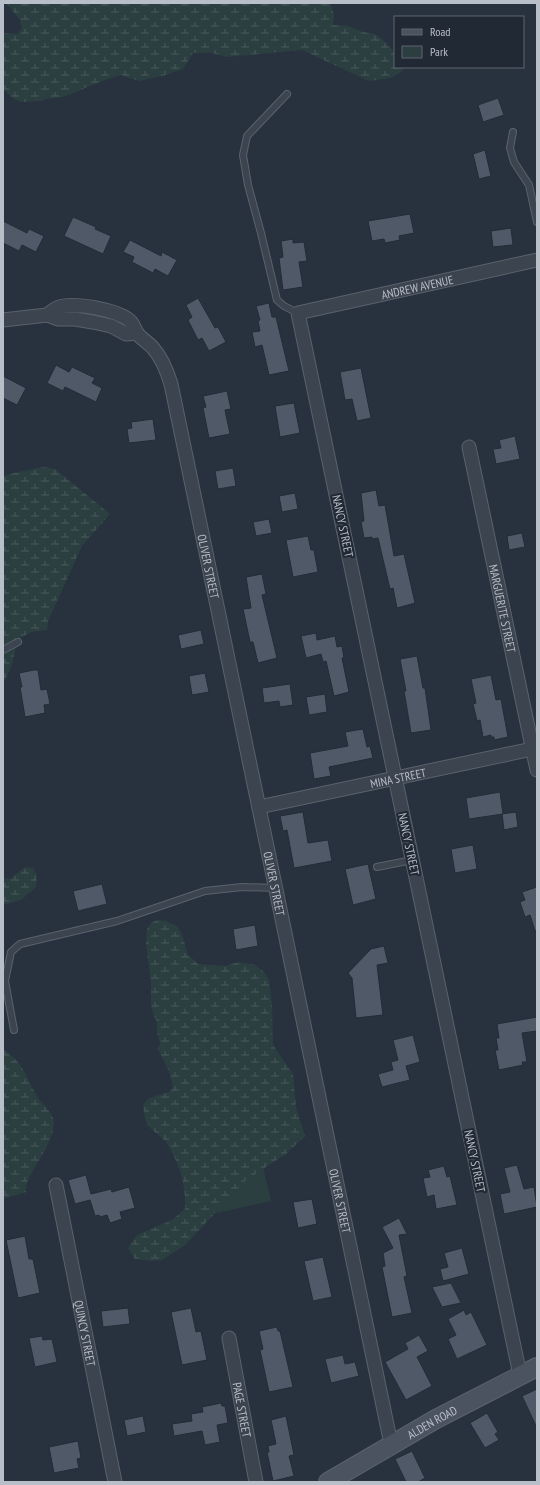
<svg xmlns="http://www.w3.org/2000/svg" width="540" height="1485" viewBox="0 0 540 1485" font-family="'PT Sans Narrow',sans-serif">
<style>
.green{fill:#2b3f41}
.wetland{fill:url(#wetland-marsh)}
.building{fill:#4f5967;stroke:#232b36}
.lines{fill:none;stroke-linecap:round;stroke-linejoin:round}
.service-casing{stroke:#5a626c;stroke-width:8}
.minor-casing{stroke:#5a626c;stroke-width:15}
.secondary-casing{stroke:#5a626c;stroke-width:20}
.service{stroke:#3c444f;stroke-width:6}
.minor{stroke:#3c444f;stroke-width:13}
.secondary{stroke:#4b5361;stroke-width:18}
.labels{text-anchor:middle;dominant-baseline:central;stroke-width:4;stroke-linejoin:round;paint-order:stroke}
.street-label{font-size:12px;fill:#b9bfc9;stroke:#212934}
</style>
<defs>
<pattern id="wetland-marsh" width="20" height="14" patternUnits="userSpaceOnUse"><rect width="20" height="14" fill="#2b3f41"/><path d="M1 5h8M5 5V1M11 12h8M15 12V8" fill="none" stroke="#48595b"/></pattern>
</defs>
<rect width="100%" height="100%" fill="#28323f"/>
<polygon class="green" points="258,1146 271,1201 217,1213 205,1158"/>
<g class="wetland">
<polygon points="6,3 331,3 334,16 333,25 348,26 363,32 375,34 383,40 395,53 395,67 405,67 400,73 391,78 369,81 302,50 227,57 212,53 193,53 183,69 162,76 139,81 121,75 105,80 63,97 45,99 41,101 22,102 14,99 3,89 3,33 18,34 22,28 20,20"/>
<path d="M43,467L55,469L110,514L82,546L48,621L47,630L31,632L17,640C14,656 12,670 3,683V477L9,474Z"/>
<polygon points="25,867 33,868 37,875 36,887 21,900 3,905 3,878 10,879"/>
<path d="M157,920L166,921L177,926L182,935L188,955L198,964L225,966L239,962L255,965L264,972L269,980L272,1005L273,1045L293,1074L296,1108L305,1136L287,1153L245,1181L185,1245L162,1260L152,1261L135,1259L128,1248L137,1235L172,1220L185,1209C186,1184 180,1164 166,1142C161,1136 153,1132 148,1125C144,1119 144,1111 143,1104L150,1098L169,1092L173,1088L169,1071L158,1049L160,1043L157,1032V1022L153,1013L151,1003V983L146,943L147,929L151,923Z"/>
<path d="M3,1049C22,1062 25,1073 35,1093C39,1101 50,1110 53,1118C58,1136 35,1164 28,1180C26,1184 26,1188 26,1192L3,1199Z"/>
</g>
<g class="building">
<polygon points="498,98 504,115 483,122 478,105"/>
<polygon points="485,150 491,176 479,179 473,154"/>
<polygon points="410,214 414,233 399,236 400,240 385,243 384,239 372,241 368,221"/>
<polygon points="73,217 96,227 95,229 111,236 103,254 64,236"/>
<polygon points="3,221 27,233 29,229 44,236 36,252 22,245 19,251 3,243"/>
<polygon points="511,228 513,245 493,247 491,231"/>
<polygon points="293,239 293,243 304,242 307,261 299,262 303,287 283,290 279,258 283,257 281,241"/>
<polygon points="130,240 161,256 162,252 177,260 168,276 155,269 153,273 132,262 134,257 123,252"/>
<polygon points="198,298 215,328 218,327 226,342 209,351 202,338 198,340 188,320 192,317 186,305"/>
<polygon points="269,303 272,317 276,317 289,371 269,375 262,345 255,347 252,332 260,331 258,321 260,320 256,306"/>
<polygon points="56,365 69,372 72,367 95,378 92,383 102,388 96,402 65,387 63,391 47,383"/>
<polygon points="361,368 371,418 357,421 352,399 345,400 340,372"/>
<polygon points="3,376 26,388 17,405 3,398"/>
<polygon points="227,391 231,409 225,410 230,434 209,438 203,408 206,407 203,396"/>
<polygon points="294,403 300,433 280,437 275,406"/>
<polygon points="153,419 156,440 129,443 127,429 132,428 131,422"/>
<polygon points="515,436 520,459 496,464 493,449 501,448 499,440"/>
<polygon points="233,468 236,486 218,489 215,471"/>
<polygon points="376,490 379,506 385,505 394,556 404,554 415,603 397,608 393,588 390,589 378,538 372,539 372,537 364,538 361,522 364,521 361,493"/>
<polygon points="295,493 298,509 282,512 279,496"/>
<polygon points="269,519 272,533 256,536 253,522"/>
<polygon points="522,533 525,547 509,550 507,536"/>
<polygon points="308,536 311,550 314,550 318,572 293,577 286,540"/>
<polygon points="262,574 266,594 262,595 277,658 258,663 253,642 250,642 243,609 251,608 246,577"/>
<polygon points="201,630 204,644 181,649 178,635"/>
<polygon points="316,633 317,640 335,636 337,647 342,646 344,658 342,658 349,692 334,696 326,661 323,662 321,654 306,658 301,636"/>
<polygon points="417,656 423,688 425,688 431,730 411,733 404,691 406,691 400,659"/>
<polygon points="34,670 38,670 41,690 47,689 50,704 44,705 45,713 25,717 20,687 22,687 19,673"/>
<polygon points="205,673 209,692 192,695 189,676"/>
<polygon points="491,675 496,700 501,699 508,737 494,740 494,737 491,737 491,735 483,737 480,720 477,721 473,704 476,703 471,679"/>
<polygon points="290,684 293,705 280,707 279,701 264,703 262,688"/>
<polygon points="325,694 327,712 309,715 306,697"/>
<polygon points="363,729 367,747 370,746 373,758 329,767 331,776 314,779 310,753 348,746 345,732"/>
<polygon points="500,792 503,814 469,819 466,798"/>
<polygon points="303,812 308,843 328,840 332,861 294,868 287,830 283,831 280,816"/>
<polygon points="516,812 518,827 504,830 502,814"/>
<polygon points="473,845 477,869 455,873 451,849"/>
<polygon points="368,864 376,899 353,905 345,869"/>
<polygon points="102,884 107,904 78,911 73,891"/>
<polygon points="537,887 537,930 535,931 530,915 525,917 520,902 525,900 522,892"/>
<polygon points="255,925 258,946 236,950 233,929"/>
<polygon points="384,946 388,963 377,965 383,1015 356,1018 352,978 348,973 371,949"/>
<polygon points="537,1017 537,1031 522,1033 527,1062 522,1062 523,1065 499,1070 495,1050 498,1050 496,1038 499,1038 497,1024"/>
<polygon points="413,1035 420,1062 406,1066 410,1080 382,1087 378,1074 393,1070 391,1062 398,1060 393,1040"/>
<polygon points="517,1165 524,1189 534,1187 537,1207 504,1214 500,1194 510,1192 504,1168"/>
<polygon points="444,1166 447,1177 450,1176 457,1205 436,1209 434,1195 427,1197 423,1178 430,1177 428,1170"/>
<polygon points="86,1175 91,1194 111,1189 112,1192 129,1187 135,1208 120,1212 122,1219 110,1223 107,1215 100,1217 99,1215 95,1216 90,1200 75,1204 68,1180"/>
<polygon points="312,1199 317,1224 298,1228 293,1202"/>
<polygon points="399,1218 407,1234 399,1235 407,1276 404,1277 412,1313 392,1317 382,1267 385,1266 383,1253 393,1248 382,1227"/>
<polygon points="25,1236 29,1259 33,1259 40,1293 18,1298 6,1240"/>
<polygon points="462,1248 469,1274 443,1281 440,1269 448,1267 444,1253"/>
<polygon points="323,1257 332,1297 313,1301 304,1261"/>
<polygon points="451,1283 461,1303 442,1307 432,1287"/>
<polygon points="128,1308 130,1324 103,1327 101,1311"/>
<polygon points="191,1308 196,1332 201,1331 207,1360 182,1365 171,1312"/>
<polygon points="464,1310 466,1315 471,1312 487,1345 457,1359 448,1339 456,1335 448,1319"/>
<polygon points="277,1327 278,1331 280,1331 293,1387 269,1392 260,1350 263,1349 259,1331"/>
<polygon points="419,1335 428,1351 417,1357 432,1386 406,1400 385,1362 408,1349 405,1343"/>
<polygon points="42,1336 43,1340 52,1339 57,1362 35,1367 29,1338"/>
<polygon points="343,1355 345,1364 355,1362 359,1376 331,1383 325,1359"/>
<polygon points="537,1389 537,1428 522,1396"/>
<polygon points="221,1403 222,1406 225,1406 228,1423 217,1425 220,1442 205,1445 202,1431 174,1436 172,1424 192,1421 191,1414 203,1412 202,1407"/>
<polygon points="487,1413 498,1432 495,1434 499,1440 485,1448 470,1423"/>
<polygon points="143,1416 146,1432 127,1436 124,1420"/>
<polygon points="286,1416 294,1455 289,1456 294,1476 273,1481 267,1452 269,1452 268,1446 276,1444 271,1420"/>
<polygon points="78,1441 81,1458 77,1459 79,1468 54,1473 49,1447"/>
<polygon points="412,1451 425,1478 418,1482 406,1482 395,1459"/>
</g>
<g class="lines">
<g class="service-casing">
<g id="service">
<polyline points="287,94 247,136 243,155 248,185 261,233 277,300 284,306 298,313"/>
<polyline points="513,132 510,148 514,162 529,185 537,222"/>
<polyline points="3,650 18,642"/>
<polyline points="377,867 412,860"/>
<polyline points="14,1030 5,981 11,952 20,944 117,921 205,891 242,887 276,888"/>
</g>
</g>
<g class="minor-casing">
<g id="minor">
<path id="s1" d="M47,315C50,313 54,309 57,308C72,301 120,310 131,322C134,325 135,330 137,333C141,339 148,342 153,348C162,358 167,371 171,384L391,1444"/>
<polyline points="3,320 47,315 58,319 75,319 93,322 111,326 126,334 137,333"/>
<path id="s2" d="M469,447L537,770"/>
<path id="s3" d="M259,807L537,748"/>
<path id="s4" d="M56,1185L115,1482"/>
<path id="s5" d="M229,1338L256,1482"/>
<path id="s6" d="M520,1375L298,313L537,260"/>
</g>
</g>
<g class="secondary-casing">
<g id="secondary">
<path id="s7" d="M328,1482L436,1419L537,1367"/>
</g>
</g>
<use href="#service" class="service"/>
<use href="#minor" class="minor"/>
<use href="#secondary" class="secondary"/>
</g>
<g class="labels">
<g class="street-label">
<text stroke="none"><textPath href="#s6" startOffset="1207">ANDREW AVENUE</textPath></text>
<text transform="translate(343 526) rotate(78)">NANCY STREET</text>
<text stroke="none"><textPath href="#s1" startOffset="351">OLIVER STREET</textPath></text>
<text stroke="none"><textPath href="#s2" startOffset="165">MARGUERITE STREET</textPath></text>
<text stroke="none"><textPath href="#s3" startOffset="142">MINA STREET</textPath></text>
<text transform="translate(409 844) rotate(78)">NANCY STREET</text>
<text stroke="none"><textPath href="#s1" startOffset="675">OLIVER STREET</textPath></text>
<text transform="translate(475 1161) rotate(78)">NANCY STREET</text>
<text stroke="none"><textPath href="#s1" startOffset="999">OLIVER STREET</textPath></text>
<text stroke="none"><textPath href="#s4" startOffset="151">QUINCY STREET</textPath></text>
<text stroke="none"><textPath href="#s5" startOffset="73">PAGE STREET</textPath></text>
<text stroke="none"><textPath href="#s7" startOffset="120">ALDEN ROAD</textPath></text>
</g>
</g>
<rect width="540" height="1485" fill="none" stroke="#b9bfc9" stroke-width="8"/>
<rect x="394" y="16" width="130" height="52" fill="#212934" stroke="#5e6570"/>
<rect x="402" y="29" width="20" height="6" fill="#4b5361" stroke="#5e6570"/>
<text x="430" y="36" font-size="12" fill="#b9bfc9">Road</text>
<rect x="402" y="46" width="20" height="12" fill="#2b3f41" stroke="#5e6570"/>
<text x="430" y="56" font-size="12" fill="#b9bfc9">Park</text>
</svg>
